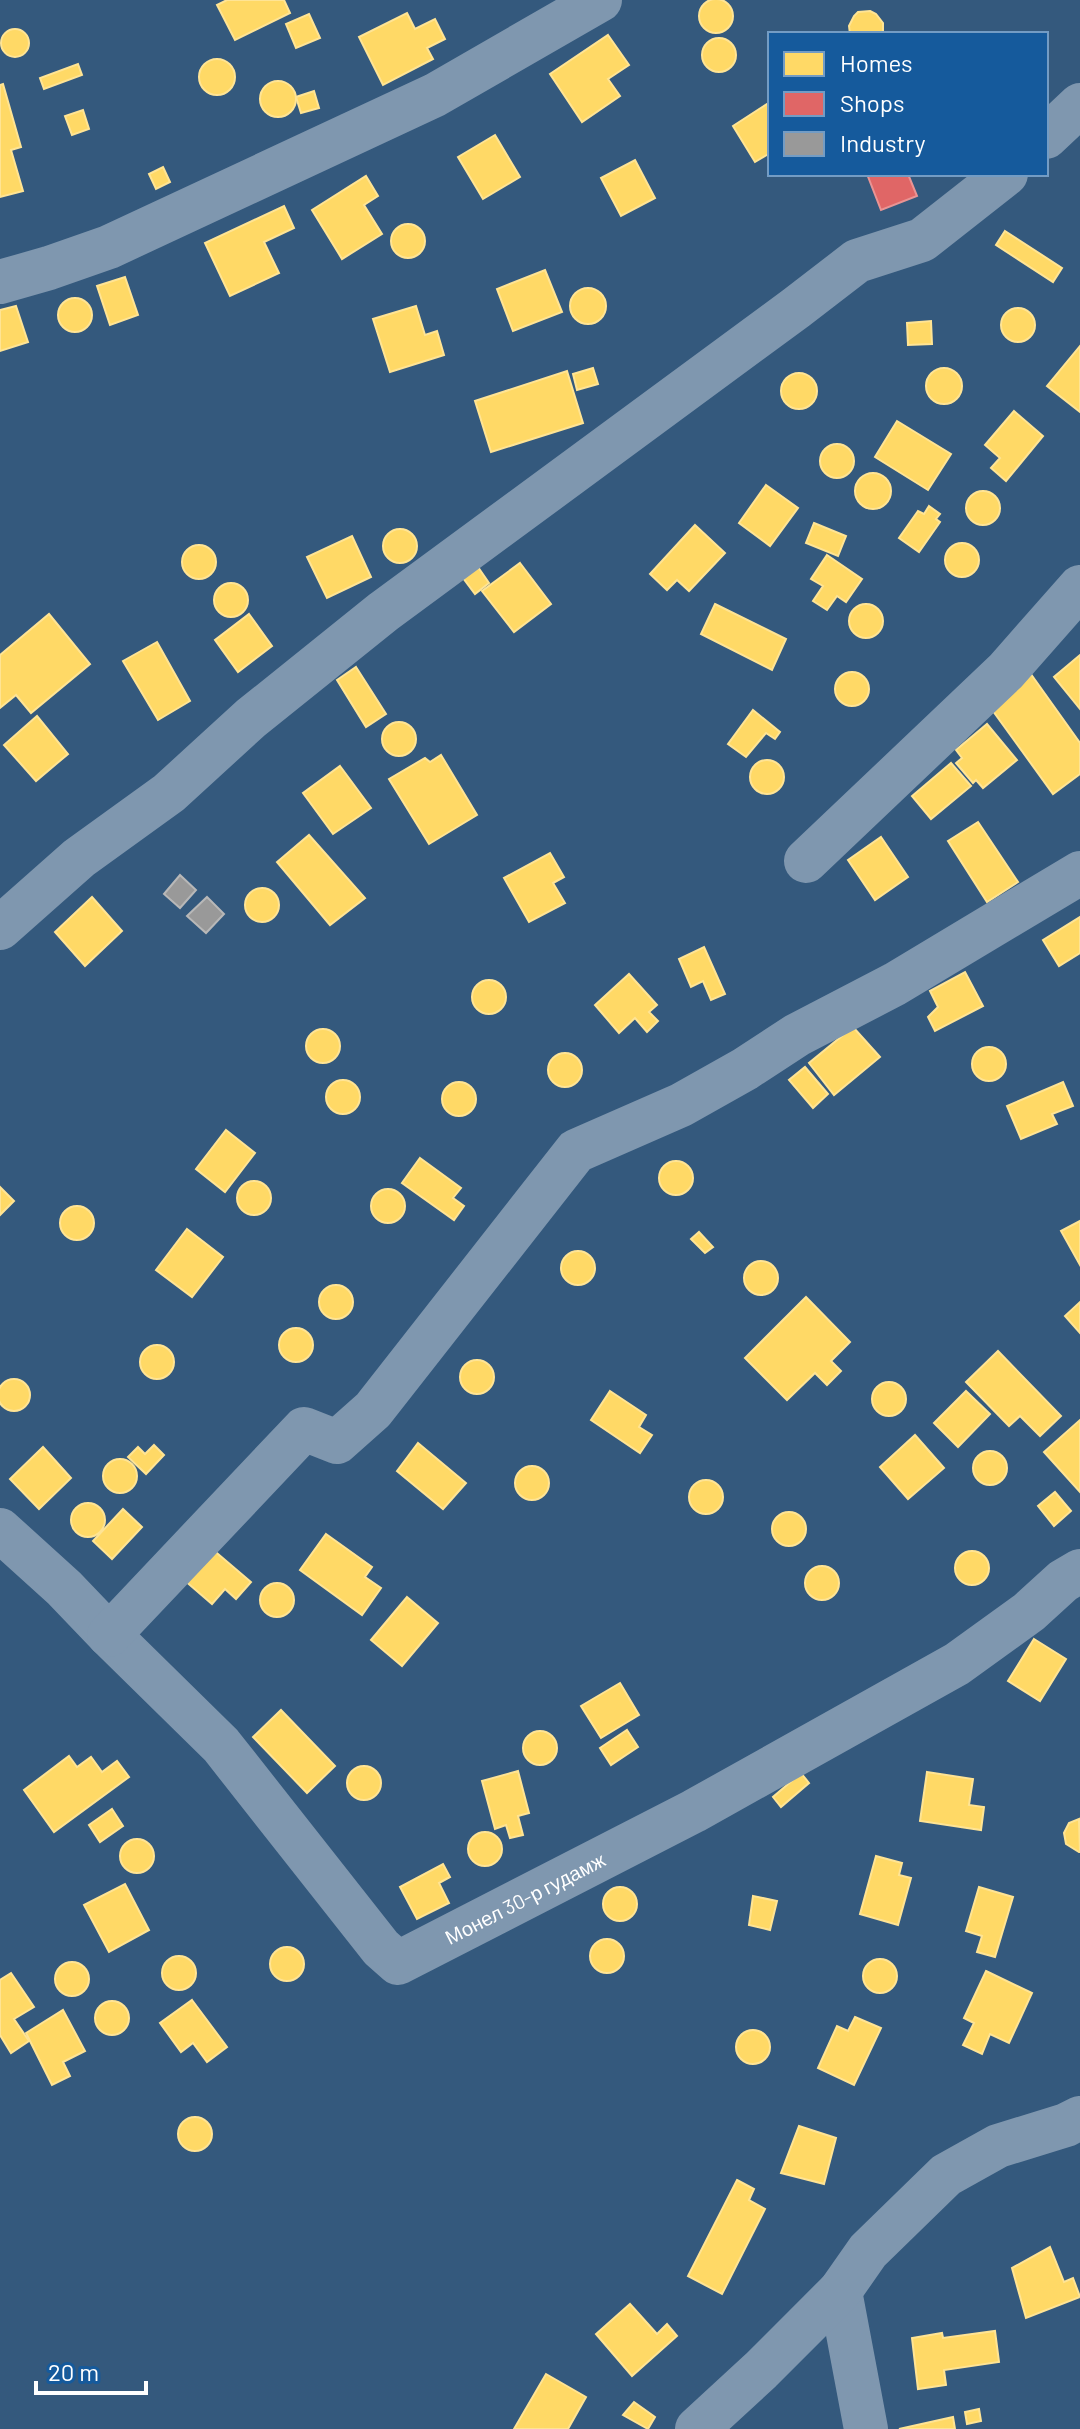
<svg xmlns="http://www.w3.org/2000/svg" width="1080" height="2429" viewBox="0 0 1080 2429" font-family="Barlow,sans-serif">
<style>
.homes{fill:#ffd966;stroke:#ffe494;stroke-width:2}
.shops{fill:#e06666;stroke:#e99494;stroke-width:2}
.industry{fill:#999;stroke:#b8b8b8;stroke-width:2}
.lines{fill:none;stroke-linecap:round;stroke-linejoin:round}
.minor{stroke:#7f97af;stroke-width:44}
.labels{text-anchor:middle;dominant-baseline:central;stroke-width:8;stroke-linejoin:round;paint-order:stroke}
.street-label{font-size:20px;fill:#fff;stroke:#155a9c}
</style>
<rect width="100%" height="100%" fill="#34597d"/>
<g class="homes">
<circle cx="716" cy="16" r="17"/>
<polygon points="227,0 284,0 290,13 235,40 217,5"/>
<polygon points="870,11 876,14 883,23 883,34 850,34 849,26 854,16 858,12"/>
<polygon points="407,13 415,29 435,19 445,39 427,48 433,59 383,85 359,37"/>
<polygon points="309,14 320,38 296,48 286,24"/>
<circle cx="15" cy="43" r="14"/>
<polygon points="608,35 629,65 608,79 620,96 582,122 550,74"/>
<circle cx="719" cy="55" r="17"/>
<circle cx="217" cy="77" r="18"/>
<polygon points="78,64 82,75 44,89 40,78"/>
<circle cx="278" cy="99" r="18"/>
<polygon points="3,84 21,147 11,150 23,191 0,197 0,85"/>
<polygon points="314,91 319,108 301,113 296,97"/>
<polygon points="770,102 770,153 755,162 733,126"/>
<polygon points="83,110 89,129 72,135 65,116"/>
<polygon points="495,135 520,177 483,199 458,157"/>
<polygon points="635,160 655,198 621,216 601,178"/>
<polygon points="163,167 170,182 156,189 149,174"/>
<polygon points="366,176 378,196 364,205 382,234 342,259 312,210"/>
<polygon points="284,206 294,228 264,242 279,273 230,296 205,243"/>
<circle cx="408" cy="241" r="17"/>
<polygon points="1005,231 1062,268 1053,282 996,245"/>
<polygon points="545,270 562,312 513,331 497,289"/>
<polygon points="125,277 138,315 110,325 97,286"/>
<circle cx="588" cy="306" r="18"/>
<circle cx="75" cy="315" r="17"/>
<polygon points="16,306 28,342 0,351 0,310"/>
<polygon points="416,306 425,335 437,331 444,355 390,372 373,319"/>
<circle cx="1018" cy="325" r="17"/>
<polygon points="931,321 932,344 908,345 907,323"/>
<polygon points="1080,346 1080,412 1047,386"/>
<polygon points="593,368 598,384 577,390 573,374"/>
<circle cx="944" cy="386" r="18"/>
<polygon points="567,371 583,423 491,452 475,401"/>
<circle cx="799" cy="391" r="18"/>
<polygon points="1014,411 1043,436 1006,481 991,468 1000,458 985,445"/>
<polygon points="897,421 951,454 928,490 875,457"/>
<circle cx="837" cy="461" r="17"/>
<circle cx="873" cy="491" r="18"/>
<polygon points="766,485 798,508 770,546 739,523"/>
<circle cx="983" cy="508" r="17"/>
<polygon points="929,506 940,514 936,519 940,522 919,552 899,538 918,511 924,514"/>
<polygon points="814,523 846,536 838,556 806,543"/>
<polygon points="695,525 725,553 689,591 677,580 667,590 650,574"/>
<circle cx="400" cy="546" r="17"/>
<polygon points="352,536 371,577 327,598 307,557"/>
<circle cx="962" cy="560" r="17"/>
<circle cx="199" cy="562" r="17"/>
<polygon points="827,555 862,579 846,602 837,596 827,610 813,601 823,586 811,579"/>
<polygon points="520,563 551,604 514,632 482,591"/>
<polygon points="478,567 489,583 475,594 463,578"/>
<circle cx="231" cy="600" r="17"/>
<polygon points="715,604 786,639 772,670 701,634"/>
<circle cx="866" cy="621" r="17"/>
<polygon points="49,614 90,664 31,713 16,695 0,708 0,655"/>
<polygon points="249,614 272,646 238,672 215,640"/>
<polygon points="157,642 190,701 158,720 123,661"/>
<polygon points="1080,655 1080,709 1054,677"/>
<polygon points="356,667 386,714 366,727 337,680"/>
<polygon points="1028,670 1080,743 1080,774 1053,794 985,700"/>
<circle cx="852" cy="689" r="17"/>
<polygon points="753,710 780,732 775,739 766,733 746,757 728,744"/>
<polygon points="37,716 68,754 36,781 4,745"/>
<circle cx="399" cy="739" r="17"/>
<polygon points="987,724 1017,760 983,788 976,780 973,783 956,763 962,758 956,750"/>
<polygon points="441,755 477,815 429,844 389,779 425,758 430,762"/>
<circle cx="767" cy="777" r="17"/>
<polygon points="951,763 971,786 931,819 912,796"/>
<polygon points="340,766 371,808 333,834 303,793"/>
<polygon points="978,822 1018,882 987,902 948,841"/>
<polygon points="309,835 365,898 330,925 277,862"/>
<polygon points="881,837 908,877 875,900 848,860"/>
<polygon points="550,853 564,877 553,883 565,903 529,922 504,878"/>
<circle cx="262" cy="905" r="17"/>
<polygon points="92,897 122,931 85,966 55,932"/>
<polygon points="1080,917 1080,953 1059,966 1043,940"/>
<polygon points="704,947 725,994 711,1000 703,981 691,987 679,959"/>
<polygon points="965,972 983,1006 935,1031 928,1017 938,1007 930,991"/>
<polygon points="629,974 657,1005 649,1012 658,1021 647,1032 635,1018 619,1033 595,1005"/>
<circle cx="489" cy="997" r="17"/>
<polygon points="853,1027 880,1057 834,1095 809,1063"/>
<circle cx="323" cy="1046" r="17"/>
<circle cx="989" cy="1064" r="17"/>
<circle cx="565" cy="1070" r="17"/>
<polygon points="805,1067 828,1094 813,1108 789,1080"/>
<circle cx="343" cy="1097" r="17"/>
<polygon points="1063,1082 1073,1106 1052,1114 1057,1124 1021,1139 1007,1106"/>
<circle cx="459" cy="1099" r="17"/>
<polygon points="226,1130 255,1153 225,1192 196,1169"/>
<polygon points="420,1158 461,1188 453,1198 464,1206 454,1220 402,1183"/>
<circle cx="676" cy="1178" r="17"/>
<circle cx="254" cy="1198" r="17"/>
<polygon points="0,1187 14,1201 0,1215"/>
<circle cx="388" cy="1206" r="17"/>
<circle cx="77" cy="1223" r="17"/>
<polygon points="1080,1221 1080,1265 1061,1231"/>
<polygon points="187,1229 223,1257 192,1297 156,1270"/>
<polygon points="699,1232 713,1247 705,1253 691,1239"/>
<circle cx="578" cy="1268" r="17"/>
<circle cx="761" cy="1278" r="17"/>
<circle cx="336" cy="1302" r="17"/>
<polygon points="806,1297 850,1342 831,1361 841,1371 827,1385 815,1373 787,1400 745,1358"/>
<polygon points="1080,1302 1080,1333 1065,1316"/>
<circle cx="296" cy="1345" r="17"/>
<circle cx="157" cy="1362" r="17"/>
<polygon points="998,1351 1061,1416 1040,1436 1020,1416 1009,1426 966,1382"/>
<circle cx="477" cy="1377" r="17"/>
<circle cx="14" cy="1395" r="16"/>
<circle cx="889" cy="1399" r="17"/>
<polygon points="610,1391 646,1415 639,1427 652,1435 640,1453 591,1420"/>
<polygon points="966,1391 990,1414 958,1447 934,1423"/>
<polygon points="1080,1420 1080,1492 1044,1452"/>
<polygon points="915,1435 944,1468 908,1499 880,1467"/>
<polygon points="418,1443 466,1483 443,1509 397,1471"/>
<polygon points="154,1445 164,1455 146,1474 128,1457 138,1447 145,1454"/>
<polygon points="43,1447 71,1478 39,1509 10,1479"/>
<circle cx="990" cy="1468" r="17"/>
<circle cx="120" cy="1476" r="17"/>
<circle cx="532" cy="1483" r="17"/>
<circle cx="706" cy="1497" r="17"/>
<polygon points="1055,1492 1071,1511 1054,1526 1038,1506"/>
<circle cx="88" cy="1520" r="17"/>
<polygon points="123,1509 142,1527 112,1559 93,1541"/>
<circle cx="789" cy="1529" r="17"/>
<polygon points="326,1534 372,1567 365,1577 381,1588 362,1615 300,1570"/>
<polygon points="211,1548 251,1582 236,1599 225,1589 212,1604 184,1580"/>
<circle cx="972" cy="1568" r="17"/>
<circle cx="822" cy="1583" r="17"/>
<circle cx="277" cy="1600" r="17"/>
<polygon points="407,1597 438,1623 402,1666 371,1640"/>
<polygon points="1034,1639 1066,1659 1040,1701 1008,1681"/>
<polygon points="620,1683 639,1715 601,1738 581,1706"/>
<polygon points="281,1710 335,1766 307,1793 253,1737"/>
<polygon points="627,1730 638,1747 611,1765 600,1748"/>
<circle cx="540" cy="1748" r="17"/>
<polygon points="69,1756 77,1767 91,1757 102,1772 117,1761 129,1777 54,1832 24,1790"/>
<circle cx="364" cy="1783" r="17"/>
<polygon points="518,1771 529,1813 518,1816 523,1835 510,1838 506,1825 495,1829 482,1781"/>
<polygon points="927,1772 973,1779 969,1805 984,1807 981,1830 920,1821"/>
<polygon points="801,1773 809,1783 781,1807 773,1797"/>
<polygon points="112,1809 123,1826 100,1842 89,1825"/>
<polygon points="1079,1819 1080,1852 1079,1852 1066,1844 1064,1833 1069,1823"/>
<circle cx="485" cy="1849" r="17"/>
<circle cx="137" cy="1856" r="17"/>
<polygon points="876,1856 902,1863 899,1875 911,1878 898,1925 860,1914"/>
<polygon points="443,1864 450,1877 439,1883 449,1903 417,1919 400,1887"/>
<polygon points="125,1884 149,1930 109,1952 84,1905"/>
<polygon points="979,1887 1013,1897 995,1957 977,1952 982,1936 966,1931"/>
<circle cx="620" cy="1904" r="17"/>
<polygon points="753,1896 777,1901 770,1930 749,1925"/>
<circle cx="607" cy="1956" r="17"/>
<circle cx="287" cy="1964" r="17"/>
<circle cx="179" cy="1973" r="17"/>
<circle cx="880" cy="1976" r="17"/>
<circle cx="72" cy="1979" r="17"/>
<polygon points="986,1971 1032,1993 1009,2043 990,2034 982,2054 963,2045 974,2023 964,2018"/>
<polygon points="11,1973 34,2007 14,2019 29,2041 11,2053 0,2035 0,1980"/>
<polygon points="192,2000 227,2047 207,2062 193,2043 181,2052 160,2023"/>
<circle cx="112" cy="2018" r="17"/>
<polygon points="63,2010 85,2051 63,2062 70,2076 52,2085 26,2033"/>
<polygon points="855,2017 881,2028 854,2085 818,2068 837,2026 848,2031"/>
<circle cx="753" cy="2047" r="17"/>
<circle cx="195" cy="2134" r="17"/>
<polygon points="799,2126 836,2138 824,2184 781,2173"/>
<polygon points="737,2180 754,2189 749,2200 765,2209 722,2294 688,2276"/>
<polygon points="1050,2247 1064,2282 1073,2278 1080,2297 1026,2318 1012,2268"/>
<polygon points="630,2304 657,2334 667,2324 677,2336 632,2376 596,2334"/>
<polygon points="995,2331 999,2362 944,2370 946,2385 918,2389 912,2338 942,2333 943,2338"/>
<polygon points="546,2374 586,2397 568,2429 514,2429"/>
<polygon points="634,2402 655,2417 648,2429 623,2415"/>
<polygon points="979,2409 981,2421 967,2424 965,2412"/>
<polygon points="953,2417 955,2429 899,2429"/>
</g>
<polygon class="shops" points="867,174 908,174 917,196 881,210"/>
<g class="industry">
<polygon points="180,875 196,890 180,908 164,894"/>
<polygon points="207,897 224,914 206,933 187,916"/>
</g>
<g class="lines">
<g class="minor">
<polyline points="1046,137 1080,105"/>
<polyline points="0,282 49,268 109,247 435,95 600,0"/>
<polyline points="806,861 1006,671 1080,587"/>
<polyline points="0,928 79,858 169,793 251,718 383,612 796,308 857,261 922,240 1006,174"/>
<path id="s1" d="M0,1530L64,1588L109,1635L221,1745L381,1948L398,1963L694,1811L957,1664L1029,1612L1063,1581L1080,1571"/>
<polyline points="109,1635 304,1429 337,1442 373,1410 576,1151 681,1105 745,1069 797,1035 895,984 1080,873"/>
<polyline points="840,2291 866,2429"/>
<polyline points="697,2429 761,2370 840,2291 868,2251 946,2175 998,2146 1066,2125 1080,2118"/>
</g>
</g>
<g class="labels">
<g class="street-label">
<text stroke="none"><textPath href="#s1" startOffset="732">Монел 30-р гудамж</textPath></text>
</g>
</g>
<rect x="768" y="32" width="280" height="144" fill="#155a9c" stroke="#739cc4" stroke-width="2"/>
<rect x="784" y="52" width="40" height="24" fill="#ffd966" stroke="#739cc4" stroke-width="2"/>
<text x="840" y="72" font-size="24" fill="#ffffff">Homes</text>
<rect x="784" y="92" width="40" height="24" fill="#e06666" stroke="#739cc4" stroke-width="2"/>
<text x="840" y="112" font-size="24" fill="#ffffff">Shops</text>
<rect x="784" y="132" width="40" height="24" fill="#999999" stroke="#739cc4" stroke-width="2"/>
<text x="840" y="152" font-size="24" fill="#ffffff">Industry</text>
<path d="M36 2381v12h110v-12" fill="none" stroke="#ffffff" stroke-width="4"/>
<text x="48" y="2381" font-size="24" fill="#ffffff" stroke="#155a9c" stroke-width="6" paint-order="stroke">20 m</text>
</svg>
